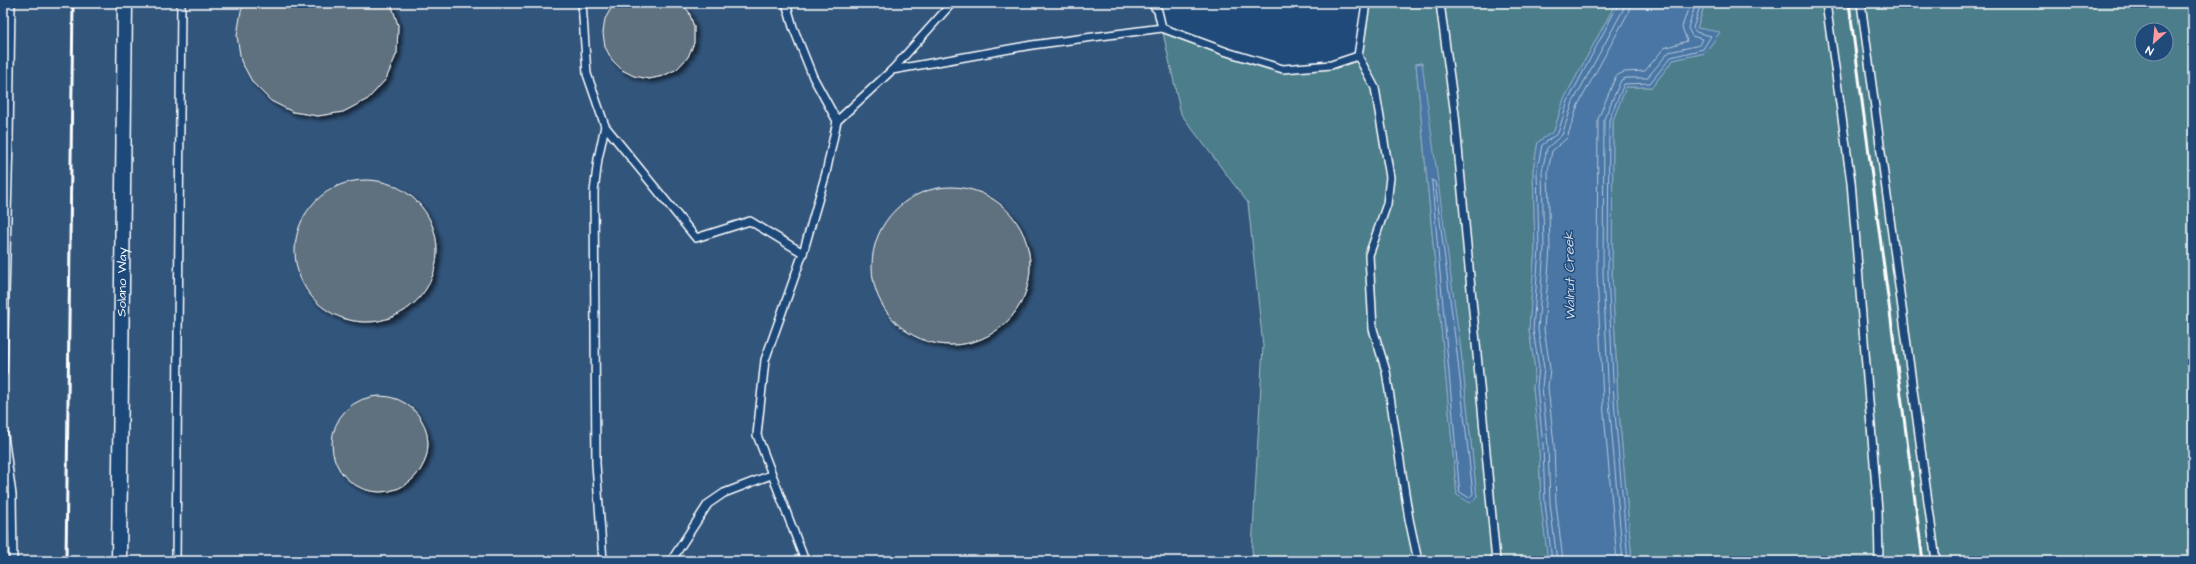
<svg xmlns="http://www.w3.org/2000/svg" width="2196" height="564" viewBox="0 0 2196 564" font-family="'Architects Daughter',sans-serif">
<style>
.built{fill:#32557c}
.green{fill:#4c7e8a;stroke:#a6bec4;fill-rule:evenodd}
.water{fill:#4976a4;stroke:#92adc8}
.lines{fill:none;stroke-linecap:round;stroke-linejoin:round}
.shore{stroke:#b6c8db;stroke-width:1}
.building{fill:#5e707f;stroke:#fff;filter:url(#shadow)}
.service-casing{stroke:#fff;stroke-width:10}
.minor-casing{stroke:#fff;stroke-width:17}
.service{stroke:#1f4a7a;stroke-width:7}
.minor{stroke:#1f4a7a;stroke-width:14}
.rail{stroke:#fff;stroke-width:3}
.labels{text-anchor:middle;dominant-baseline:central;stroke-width:3;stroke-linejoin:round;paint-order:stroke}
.street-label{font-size:13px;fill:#fff;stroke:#1f4a7a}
.water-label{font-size:14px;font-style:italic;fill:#d2dde8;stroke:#1f4a7a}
</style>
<defs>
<filter id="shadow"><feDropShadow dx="3.5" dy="3.5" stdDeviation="2" flood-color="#0009"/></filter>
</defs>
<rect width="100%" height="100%" fill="#1f4a7a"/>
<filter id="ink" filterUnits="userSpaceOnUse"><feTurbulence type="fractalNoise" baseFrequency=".025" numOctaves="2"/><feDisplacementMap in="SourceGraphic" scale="8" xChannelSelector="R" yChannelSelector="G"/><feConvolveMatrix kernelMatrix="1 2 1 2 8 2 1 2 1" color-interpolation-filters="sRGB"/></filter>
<g filter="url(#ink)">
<polygon class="built" points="3,3 1151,3 1158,11 1181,114 1248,203 1263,346 1252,550 1254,561 3,561"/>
<g class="green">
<path d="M1366,3H1616L1564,99L1554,131L1538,142L1533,170L1535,248L1529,330L1535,369L1533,387L1539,446L1541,504L1548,561H1254L1252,550L1263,346L1248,203L1181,114L1162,28L1284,69L1331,65L1357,56ZM1421,63L1461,352L1477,497L1457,495L1416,64Z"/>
<path d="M1705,3H2193V561H1632L1618,401L1612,274L1613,120L1626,87H1652L1673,60L1705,53L1719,33L1697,28ZM2142,30H2166V54H2142Z"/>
</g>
<g class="water">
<polygon points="1616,3 1705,3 1697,28 1720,32 1705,53 1673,60 1652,87 1626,87 1613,120 1612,274 1618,401 1632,561 1548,561 1541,504 1539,446 1533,387 1535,369 1529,330 1535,248 1533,170 1538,142 1554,131 1564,99"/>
<polygon points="1422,63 1461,352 1477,497 1470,503 1457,495 1416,64"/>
</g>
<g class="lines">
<g class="shore">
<polygon points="1432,180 1435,182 1457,353 1473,494 1469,498 1460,492"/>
<polyline points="1552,561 1545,503 1543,445 1537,387 1539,368 1533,330 1539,248 1537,170 1542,145 1558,133 1568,101 1619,3"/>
<polyline points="1557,561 1550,503 1548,445 1542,387 1544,368 1538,329 1544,248 1542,171 1547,148 1562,135 1573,102 1623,10 1625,3"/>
<polyline points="1563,561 1556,503 1554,445 1548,387 1550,368 1544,329 1550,248 1548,171 1552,151 1567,138 1578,105 1628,13 1631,3"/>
<polyline points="1617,561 1603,402 1597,274 1598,119 1616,76 1624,72 1645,71 1664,48 1687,41 1682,27 1690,3"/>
<polyline points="1623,561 1609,401 1603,274 1604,119 1621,80 1626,78 1647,78 1669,52 1700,45 1703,39 1692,36 1688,28 1696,3"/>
<polyline points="1628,561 1614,401 1608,274 1609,120 1624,84 1650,83 1671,57 1703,49 1711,36 1696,32 1693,28 1701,3"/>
</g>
</g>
<g class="building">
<polygon points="245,3 391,3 398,25 397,53 386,79 368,99 343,112 318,116 293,112 271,101 253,83 241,61 237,36 241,11"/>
<polygon points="614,3 682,3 689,12 694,27 694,43 688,57 677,69 663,76 649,79 634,76 622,70 612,60 605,47 603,33 605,19"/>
<circle cx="366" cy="251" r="71"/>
<circle cx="951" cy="266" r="79"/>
<circle cx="380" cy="444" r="48"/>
</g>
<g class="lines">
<g class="service-casing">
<g id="service">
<polyline points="582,3 587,74 605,126 696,238 750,221 803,253"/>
<polyline points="786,3 793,27 813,77 837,121 826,173 803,253 765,360 757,435 805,561"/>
<polyline points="1366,3 1358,56 1375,88 1390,177 1387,204 1369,255 1373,329 1386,371 1409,519 1418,561"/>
<polyline points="1440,3 1455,115 1496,561"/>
<polyline points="1826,3 1851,182 1878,511 1879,561"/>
<polyline points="1861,3 1936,561"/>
<polyline points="1162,28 1227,52 1283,69 1331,65 1358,56"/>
<polyline points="892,70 1032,45 1162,28 1158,11 1151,3"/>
<polyline points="837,121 892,70 952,3"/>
<polyline points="3,138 9,138 11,3"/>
<polyline points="3,372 9,138"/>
<polyline points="3,428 12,495 13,561"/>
<polyline points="176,561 181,3"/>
<polyline points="603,561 596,464 594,192 598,159 605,126"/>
<polyline points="671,561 708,504 724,493 771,475"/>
</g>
</g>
<g class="minor-casing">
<g id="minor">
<path id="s1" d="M119,561L125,3"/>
</g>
</g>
<use href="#service" class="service"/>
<use href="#minor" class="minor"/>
<g class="rail">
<polyline points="1849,3 1923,561"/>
<polyline points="66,561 73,3"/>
</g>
</g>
</g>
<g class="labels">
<g class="street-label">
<text stroke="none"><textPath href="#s1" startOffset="279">Solano Way</textPath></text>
</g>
<g class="water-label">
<text transform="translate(1570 276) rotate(-91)">Walnut Creek</text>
</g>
</g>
<rect width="2196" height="564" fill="none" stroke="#1f4a7a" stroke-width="16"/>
<rect x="8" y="8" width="2180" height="548" fill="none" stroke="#fff" stroke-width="1.5" filter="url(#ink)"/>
<g transform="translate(2154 42) rotate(207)"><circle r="19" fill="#1f4a7a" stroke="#7992af"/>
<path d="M0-3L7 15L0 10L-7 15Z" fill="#ff9aa2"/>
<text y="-6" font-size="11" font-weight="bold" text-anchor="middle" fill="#ffffff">N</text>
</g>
</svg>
